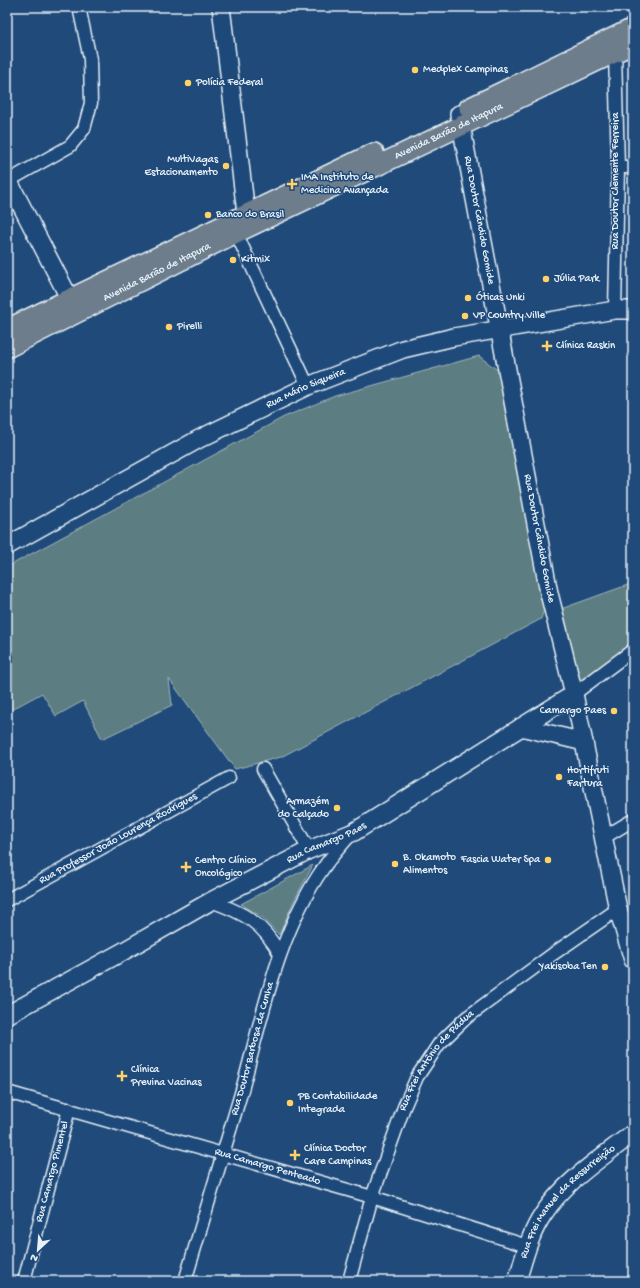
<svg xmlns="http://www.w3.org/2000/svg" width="640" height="1288" viewBox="0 0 640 1288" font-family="'Gochi Hand',sans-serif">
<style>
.green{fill:#5c7d81;stroke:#a2b7bc}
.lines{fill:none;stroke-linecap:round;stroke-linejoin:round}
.street-casing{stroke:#e8f1f8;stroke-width:15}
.secondary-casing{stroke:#e8f1f8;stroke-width:20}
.primary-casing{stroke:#e8f1f8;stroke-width:22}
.street{stroke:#1f4a7a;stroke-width:12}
.secondary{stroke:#1f4a7a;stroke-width:17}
.primary{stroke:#6d7d8c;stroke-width:19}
.poi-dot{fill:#ffd166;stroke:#1f4a7a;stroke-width:1.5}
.labels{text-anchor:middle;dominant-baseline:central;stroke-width:3;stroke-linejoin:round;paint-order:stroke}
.poi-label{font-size:11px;fill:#e8f1f8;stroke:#1f4a7a;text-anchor:start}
.street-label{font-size:11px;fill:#e8f1f8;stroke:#1f4a7a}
</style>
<rect width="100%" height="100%" fill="#1f4a7a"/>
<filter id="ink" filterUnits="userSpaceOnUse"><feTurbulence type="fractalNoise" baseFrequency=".025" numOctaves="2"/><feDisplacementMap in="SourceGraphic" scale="8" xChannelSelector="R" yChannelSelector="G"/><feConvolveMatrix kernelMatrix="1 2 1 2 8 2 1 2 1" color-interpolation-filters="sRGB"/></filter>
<g filter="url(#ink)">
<g class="green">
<polygon points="479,356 500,372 549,593 541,619 281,757 235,769 169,679 172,705 102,739 83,701 56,716 42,693 7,712 7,567 284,417 335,396"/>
<polygon points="633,583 633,641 574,687 561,609"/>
<polygon points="313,865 293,903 279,935 262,917 241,904"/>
</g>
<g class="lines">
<g class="street-casing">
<g id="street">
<polyline points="615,53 618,167 615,310"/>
<polyline points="618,167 633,167"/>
<polyline points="8,181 70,146 84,129 91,103 90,59 79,7"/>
<polyline points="236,233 308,386"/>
<polyline points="574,694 633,650"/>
<polyline points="263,769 309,850"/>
<polyline points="603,838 633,820"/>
<path id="s1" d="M7,900L229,778"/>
<path d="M211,901C244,913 262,922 280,954"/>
<path id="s2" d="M7,1092L372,1197L527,1246"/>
<path id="s3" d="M24,1281L69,1109"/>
<path id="s4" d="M185,1281C204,1217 223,1154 242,1090C263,1014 278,932 324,867C332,855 342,845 351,834"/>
<path id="s5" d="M349,1281L372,1197L404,1107L417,1077L439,1044L466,1018L553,954L618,909"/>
</g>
</g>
<g class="secondary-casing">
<g id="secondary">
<polyline points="221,7 246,213"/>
<path id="s6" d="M459,114L549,593L574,694L618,909L633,960"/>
<polyline points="7,178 76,311"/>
<path id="s7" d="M7,546L199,439L308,386L403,349L454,337L615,310H633"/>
<polyline points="521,727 584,742"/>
<path id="s8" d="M7,1015L122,952L211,901L309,850L354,832L574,694"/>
<path id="s9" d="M517,1281C524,1258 530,1233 544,1213C566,1180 603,1157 633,1133"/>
</g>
</g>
<g class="primary-casing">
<g id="primary">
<polyline points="469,108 633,28"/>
<polyline points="7,329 374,153"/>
<path id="s10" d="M7,348L236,233L633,44"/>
</g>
</g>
<use href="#street" class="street"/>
<use href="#secondary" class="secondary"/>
<use href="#primary" class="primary"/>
</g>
</g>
<g class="poi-dot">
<circle cx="415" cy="70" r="4"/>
<circle cx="188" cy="83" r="4"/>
<circle cx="226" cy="166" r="4"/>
<path d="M290 178h4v4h4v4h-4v4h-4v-4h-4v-4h4z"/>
<circle cx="208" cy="215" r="4"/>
<circle cx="233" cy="260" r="4"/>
<circle cx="546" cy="279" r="4"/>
<circle cx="468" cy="298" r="4"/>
<circle cx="465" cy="316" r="4"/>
<circle cx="169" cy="327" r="4"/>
<path d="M545 340h4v4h4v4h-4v4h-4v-4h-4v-4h4z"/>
<circle cx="614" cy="711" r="4"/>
<circle cx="559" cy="777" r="4"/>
<circle cx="337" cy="808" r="4"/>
<circle cx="548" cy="860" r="4"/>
<circle cx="395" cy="864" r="4"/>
<path d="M184 861h4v4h4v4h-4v4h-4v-4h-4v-4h4z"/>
<circle cx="605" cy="967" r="4"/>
<path d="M120 1070h4v4h4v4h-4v4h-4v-4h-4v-4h4z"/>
<circle cx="290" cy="1103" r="4"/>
<path d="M293 1149h4v4h4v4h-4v4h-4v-4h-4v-4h4z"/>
</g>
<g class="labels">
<g class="poi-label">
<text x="423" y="70">Medplex Campinas</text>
<text x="196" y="83">Polícia Federal</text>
<text x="218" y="160" text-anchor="end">MultiVagas<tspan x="218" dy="13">Estacionamento</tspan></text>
<text x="301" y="178">IMA Instituto de<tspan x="301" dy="13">Medicina Avançada</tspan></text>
<text x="216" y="215">Banco do Brasil</text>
<text x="241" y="260">Kitmix</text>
<text x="554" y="279">Júlia Park</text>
<text x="476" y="298">Óticas Unki</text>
<text x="473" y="316">VP Country Ville</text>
<text x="177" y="327">Pirelli</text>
<text x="556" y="346">Clínica Raskin</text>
<text x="606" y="711" text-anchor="end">Camargo Paes</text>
<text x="567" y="771">Hortifruti<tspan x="567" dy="13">Fartura</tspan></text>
<text x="329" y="802" text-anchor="end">Armazém<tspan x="329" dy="13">do Calçado</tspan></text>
<text x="403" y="858">B. Okamoto<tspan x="403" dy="13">Alimentos</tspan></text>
<text x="540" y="860" text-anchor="end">Fascia Water Spa</text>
<text x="195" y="861">Centro Clínico<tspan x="195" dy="13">Oncológico</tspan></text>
<text x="597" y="967" text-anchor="end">Yakisoba Ten</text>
<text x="131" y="1070">Clínica<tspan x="131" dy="13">Previna Vacinas</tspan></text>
<text x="298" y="1097">PB Contabilidade<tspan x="298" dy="13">Integrada</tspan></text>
<text x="304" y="1149">Clínica Doctor<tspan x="304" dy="13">Care Campinas</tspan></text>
</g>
<g class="street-label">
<text stroke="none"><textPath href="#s10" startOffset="492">Avenida Barão de Itapura</textPath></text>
<text transform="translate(616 181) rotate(-90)">Rua Doutor Clemente Ferreira</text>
<text stroke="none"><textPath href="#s6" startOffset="108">Rua Doutor Cândido Gomide</textPath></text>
<text stroke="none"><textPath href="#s10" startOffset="168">Avenida Barão de Itapura</textPath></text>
<text stroke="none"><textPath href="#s7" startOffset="338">Rua Mário Siqueira</textPath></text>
<text stroke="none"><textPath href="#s6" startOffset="432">Rua Doutor Cândido Gomide</textPath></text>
<text stroke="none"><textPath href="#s1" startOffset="127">Rua Professor João Lourença Rodrigues</textPath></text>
<text stroke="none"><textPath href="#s8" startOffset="363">Rua Camargo Paes</textPath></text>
<text stroke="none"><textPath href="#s4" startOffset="242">Rua Doutor Barbosa da Cunha</textPath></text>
<text stroke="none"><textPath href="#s5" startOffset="240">Rua Frei Antônio de Pádua</textPath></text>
<text stroke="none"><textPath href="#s2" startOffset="271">Rua Camargo Penteado</textPath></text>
<text stroke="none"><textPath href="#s3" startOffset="113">Rua Camargo Pimentel</textPath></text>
<text stroke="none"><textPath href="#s9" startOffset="97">Rua Frei Manuel da Ressurreição</textPath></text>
</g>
</g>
<rect width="640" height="1288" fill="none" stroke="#1f4a7a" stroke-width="24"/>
<rect x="12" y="12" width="616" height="1264" fill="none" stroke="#e8f1f8" stroke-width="1.5" filter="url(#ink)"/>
<g transform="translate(38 1250) rotate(206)" stroke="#1f4a7a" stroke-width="3" paint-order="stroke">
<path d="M0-3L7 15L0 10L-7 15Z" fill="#e8f1f8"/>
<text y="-6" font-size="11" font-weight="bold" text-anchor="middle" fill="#e8f1f8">N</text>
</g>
</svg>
